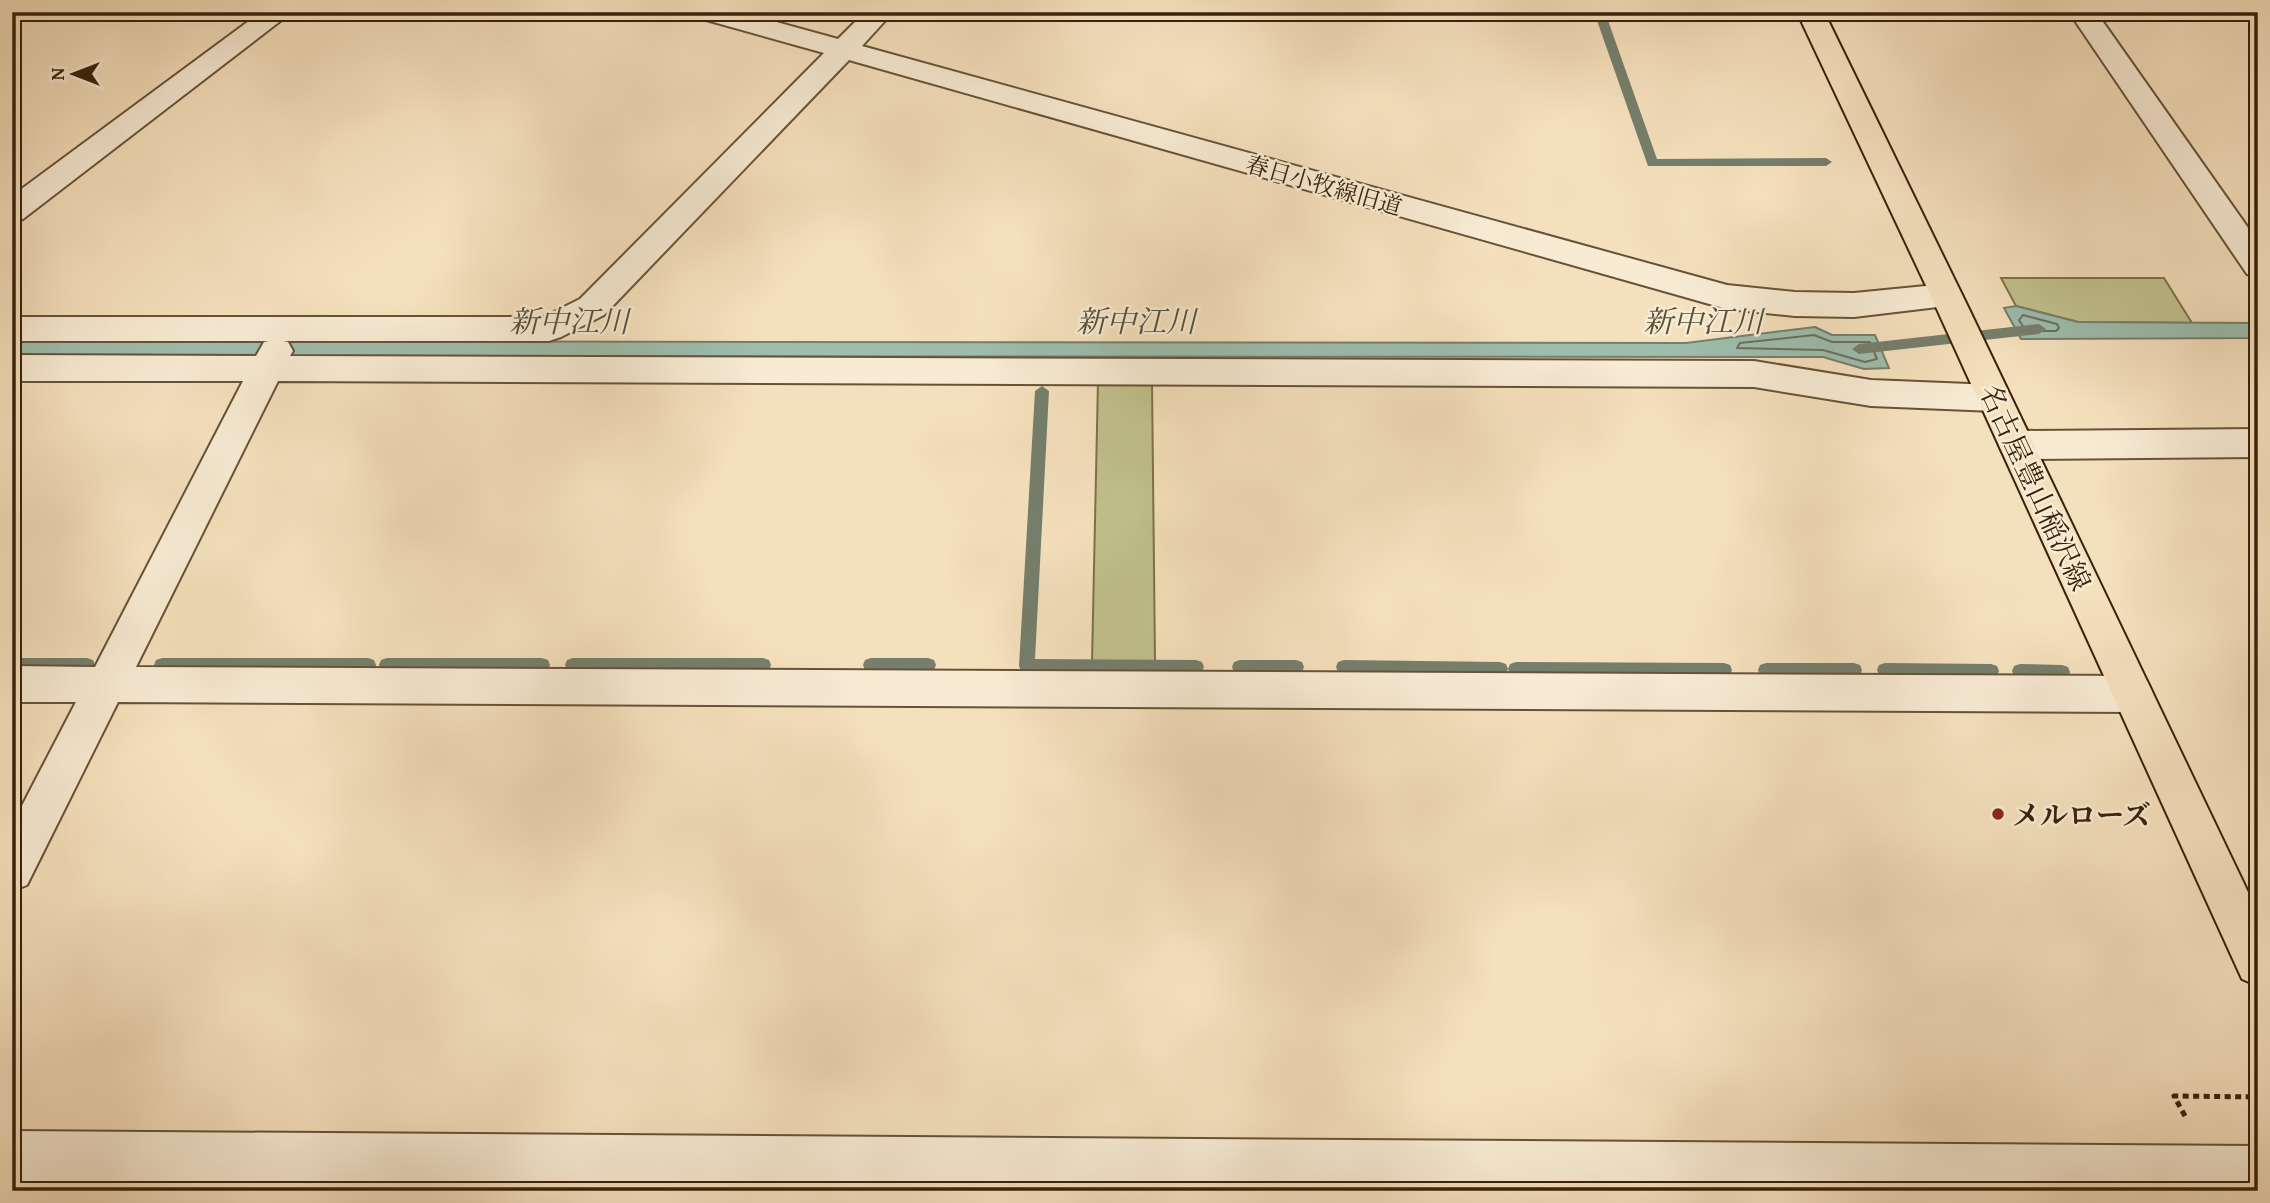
<svg xmlns="http://www.w3.org/2000/svg" width="2270" height="1203" viewBox="0 0 2270 1203" font-family="'Gentium Book Plus','Noto Serif JP',serif">
<style>
.green{fill:#c1c18d;stroke:#7c724c;stroke-width:2}
.water{fill:#9dbdad;stroke:#757f6c;stroke-width:2}
.lines{fill:none;stroke-linecap:round;stroke-linejoin:round}
.shore{stroke:#6a705c;stroke-width:2}
.stream{fill:#757f6c;fill-rule:evenodd}
.minor-casing{stroke:#675237;stroke-width:4}
.major-casing{stroke:#38220a;stroke-width:4}
.path{stroke:#38220a;stroke-width:5;stroke-dasharray:6 4.5;stroke-linecap:butt}
.minor{fill:#f8ebd4;fill-rule:evenodd}
.major{fill:#f5e0bd;fill-rule:evenodd}
.poi-dot{fill:#8f2418;stroke:#f8ebd4;stroke-width:2.5}
.labels{text-anchor:middle;dominant-baseline:central;stroke-width:5;stroke-linejoin:round;paint-order:stroke}
.far-street-label{font-size:23px;fill:#38220a;stroke:#f8ebd4}
.street-label{font-size:28px;fill:#38220a;stroke:#f8ebd4}
.poi-label{font-size:28px;font-weight:bold;fill:#38220a;stroke:#f8ebd4;text-anchor:start}
.water-label{font-size:30px;font-style:italic;fill:#56503b;stroke:#f8ebd4}
</style>
<rect width="100%" height="100%" fill="#f5e0bd"/>
<filter id="stains"><feTurbulence type="fractalNoise" baseFrequency=".00286" numOctaves="4"/><feColorMatrix values="0 0 0 0 .2 0 0 0 0 .09 0 0 0 0 .02 0 0 0 .5 -.17"/></filter>
<radialGradient id="worn" r=".72"><stop offset=".6" stop-color="#630" stop-opacity="0"/><stop offset="1" stop-color="#630" stop-opacity=".3"/></radialGradient>
<g class="green">
<polygon points="2001,278 2164,278 2192,323 2078,322 2016,306"/>
<polygon points="1098,381 1152,381 1155,662 1092,662"/>
</g>
<g class="water">
<polygon points="2016,306 2078,322 2258,323 2258,338 2021,339 2004,308"/>
<polygon points="1815,327 1832,335 1875,335 1889,368 1864,369 1823,357 12,356 12,341 1686,343"/>
</g>
<g class="lines">
<g class="shore">
<polygon points="2023,315 2057,324 2059,328 2056,331 2026,331 2019,320"/>
<polygon points="1814,335 1832,342 1870,342 1877,359 1865,362 1823,350 1737,348 1740,343"/>
</g>
<g class="stream">
<polygon points="1594,12 1605,12 1657,159 1826,158 1832,162 1826,166 1648,166"/>
<polygon points="2039,324 2046,329 2039,334 1859,354 1852,349 1859,344"/>
<polygon points="1042,386 1049,391 1035,659 1196,660 1202,662 1204,667 1202,672 1196,674 1021,671 1019,666 1035,391"/>
<polygon points="12,658 87,658 93,660 95,665 93,670 87,672 12,672"/>
<polygon points="162,658 368,658 374,660 376,665 374,670 368,672 162,672 156,670 154,665 156,660"/>
<polygon points="387,658 542,658 548,660 550,665 548,670 542,672 387,672 381,670 379,665 381,660"/>
<polygon points="573,658 763,658 769,660 771,665 769,670 763,672 573,672 567,670 565,665 567,660"/>
<polygon points="871,658 928,658 934,660 936,665 934,670 928,672 871,672 865,670 863,665 865,660"/>
<polygon points="1240,660 1296,660 1302,662 1304,667 1302,672 1296,674 1240,674 1234,672 1232,667 1234,662"/>
<polygon points="1344,660 1500,662 1506,664 1508,669 1510,664 1516,662 1724,663 1730,665 1732,670 1730,675 1724,677 1516,676 1510,674 1508,669 1506,674 1500,676 1344,674 1338,672 1336,667 1338,662"/>
<polygon points="1766,663 1854,663 1860,665 1862,670 1860,675 1854,677 1766,677 1760,675 1758,670 1760,665"/>
<polygon points="1885,663 1991,664 1997,666 1999,671 1997,676 1991,678 1885,677 1879,675 1877,670 1879,665"/>
<polygon points="2020,664 2062,665 2068,667 2070,672 2068,677 2062,679 2020,678 2014,676 2012,671 2014,666"/>
</g>
<g class="minor-casing">
<g id="minor">
<polygon points="261,12 292,12 23,219 12,222 12,196"/>
<polygon points="696,12 740,12 838,39 865,12 893,12 862,46 1727,285 1795,292 1854,293 1946,284 1957,287 1962,295 1957,303 1946,306 1854,317 1795,316 1727,309 849,60 604,315 561,337 549,341 283,341 288,342 293,351 290,356 1754,361 1871,380 1994,385 2006,389 2011,398 2006,407 1994,411 1871,406 1754,387 278,381 136,667 2133,676 2147,681 2153,694 2147,707 2133,712 118,702 27,885 12,891 12,825 76,702 12,702 12,666 95,667 243,381 12,381 12,355 256,356 264,342 269,341 12,341 12,317 544,317 580,299 824,53 699,18"/>
<polygon points="2069,12 2096,12 2258,242 2258,277 2247,274"/>
<polygon points="2258,429 2258,457 2017,459 2004,455 1999,445 2004,435 2017,431"/>
<polygon points="12,1131 2258,1146 2258,1191 1500,1191 12,1181"/>
</g>
</g>
<g class="major-casing">
<polygon id="major" points="1797,12 1824,12 1968,307 2258,913 2258,986 2242,979 1936,307"/>
</g>
<polyline class="path" points="2185,1116 2174,1096 2258,1097"/>
<use href="#minor" class="minor"/>
<use href="#major" class="major"/>
</g>
<circle class="poi-dot" cx="1998" cy="814" r="7"/>
<g class="labels">
<g class="far-street-label">
<text transform="translate(1324 185) rotate(16)">春日小牧線旧道</text>
</g>
<g class="street-label">
<text transform="translate(2036 487) rotate(65)">名古屋豊山稲沢線</text>
</g>
<g class="poi-label">
<text x="2012" y="814">メルローズ</text>
</g>
<g class="water-label">
<text x="569" y="321">新中江川</text>
<text x="1136" y="321">新中江川</text>
<text x="1703" y="321">新中江川</text>
</g>
</g>
<rect width="2270" height="1203" fill="none" stroke="#f5e0bd" stroke-width="42"/>
<rect x="14" y="14" width="2242" height="1175" fill="none" stroke="#38220a" stroke-width="3.5"/>
<rect x="21" y="21" width="2228" height="1161" fill="none" stroke="#38220a" stroke-width="2"/>
<g transform="translate(74 74) rotate(270)" stroke="#f8ebd4" stroke-width="5" paint-order="stroke">
<path d="M0-5L12 26L0 18L-12 26Z" fill="#38220a"/>
<text y="-10" font-size="19" font-weight="bold" text-anchor="middle" fill="#38220a">N</text>
</g>
<rect width="100%" height="100%" filter="url(#stains)"/>
<rect width="100%" height="100%" fill="url(#worn)"/>
</svg>
